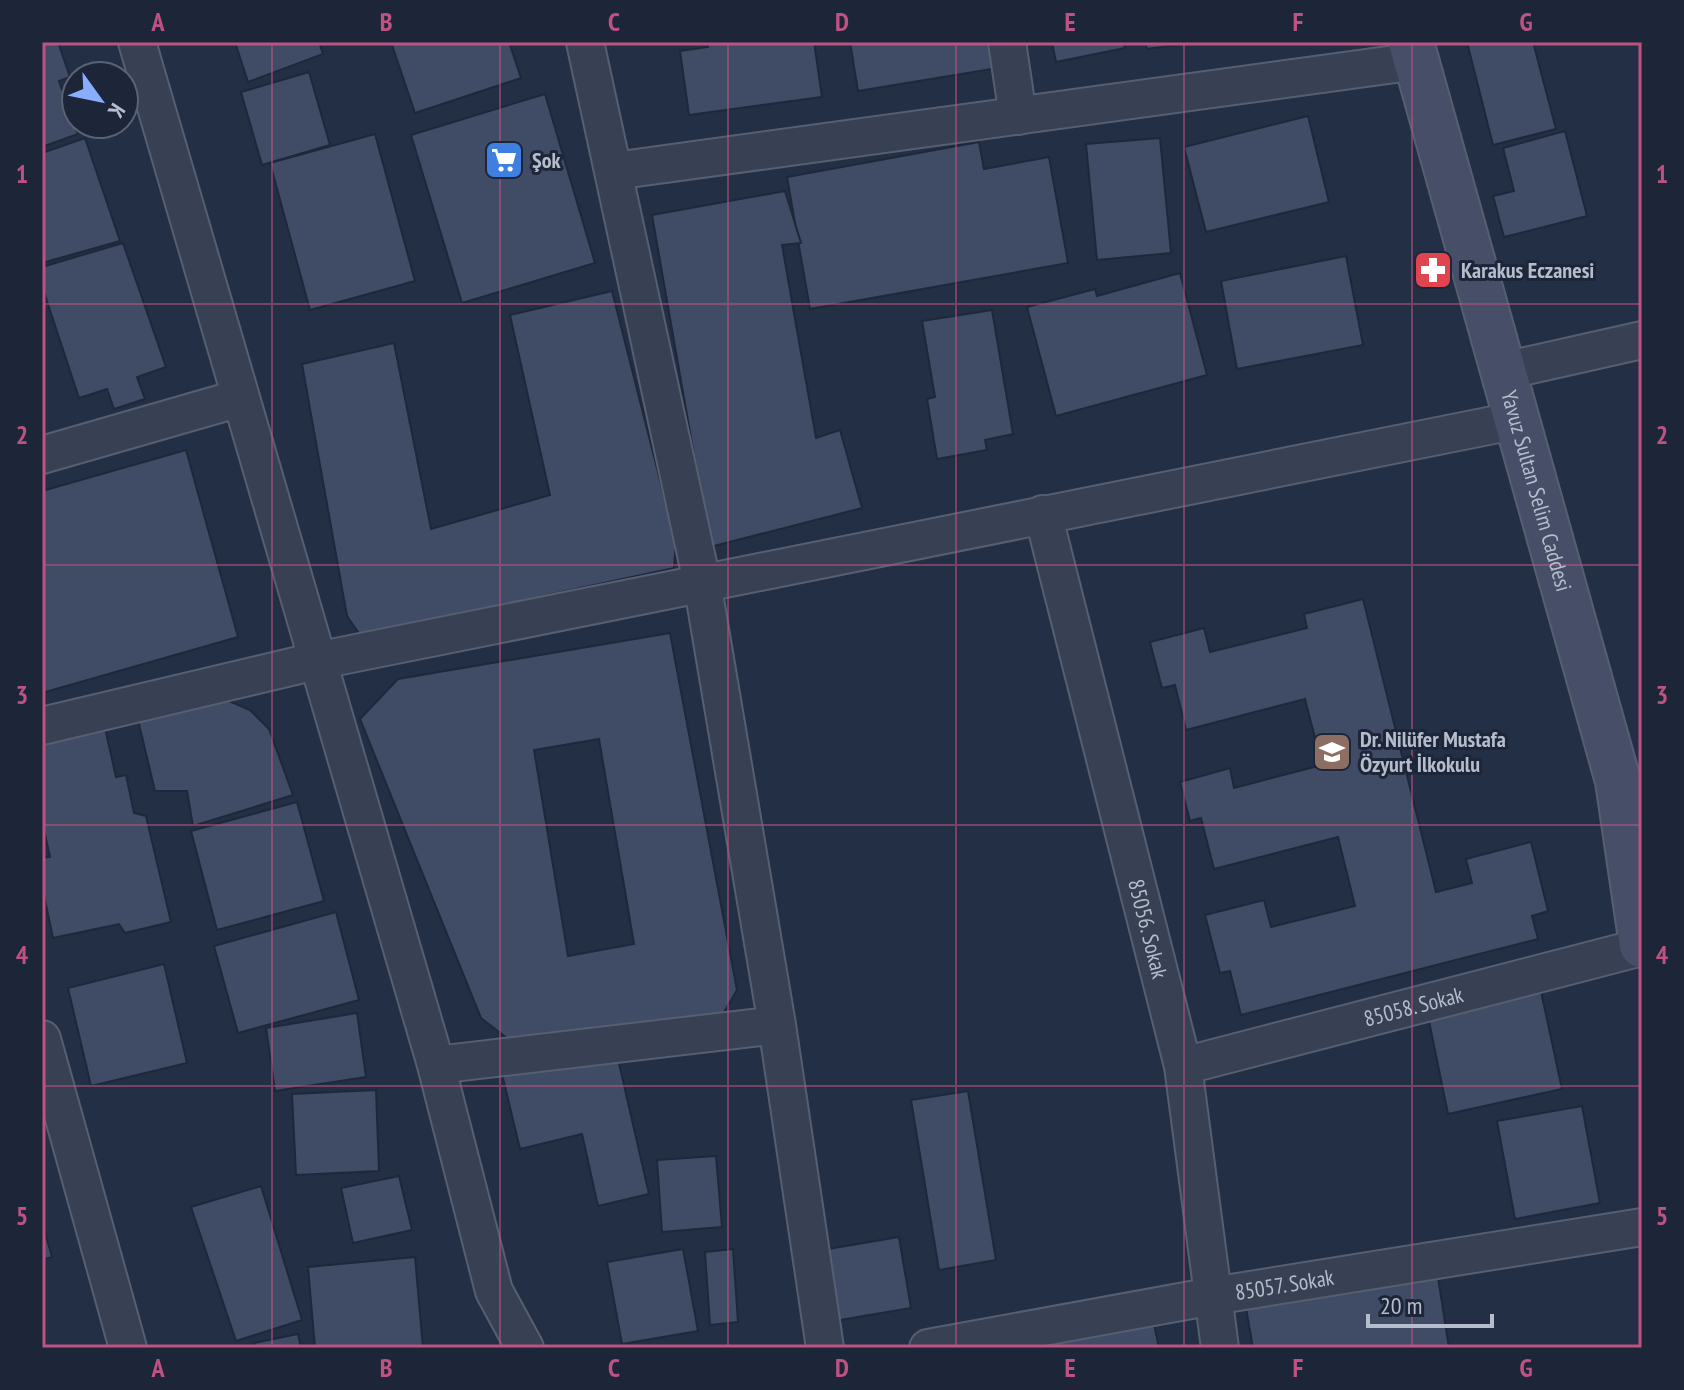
<svg xmlns="http://www.w3.org/2000/svg" width="1684" height="1390" viewBox="0 0 1684 1390" font-family="'PT Sans Narrow',sans-serif">
<style>
.building{fill:#404b65;stroke:#1f283b;stroke-width:2;fill-rule:evenodd}
.lines{fill:none;stroke-linecap:round;stroke-linejoin:round}
.street-casing{stroke:#565f71;stroke-width:40}
.secondary-casing{stroke:#565f71;stroke-width:48}
.street{stroke:#384153;stroke-width:36}
.secondary{stroke:#464f67;stroke-width:44}
.grid{fill:none;stroke:#bd5283;stroke-width:2;stroke-opacity:0.55}
.labels{text-anchor:middle;dominant-baseline:central;stroke-width:6;stroke-linejoin:round;paint-order:stroke}
.poi-label{font-size:22px;font-weight:bold;fill:#b5bdcd;stroke:#1d2639;text-anchor:start}
.street-label{font-size:22px;fill:#b5bdcd;stroke:#1d2639}
.neatline{fill:none;stroke:#bd5283;stroke-width:3}
.grid-label{font-size:26px;text-anchor:middle;font-weight:bold;fill:#bd5283}
</style>
<rect width="100%" height="100%" fill="#232f44"/>
<g class="building">
<polygon points="42,42 58,42 70,77 59,81 78,134 42,147"/>
<polygon points="235,42 319,42 323,54 248,82"/>
<polygon points="391,42 509,42 521,78 415,113"/>
<polygon points="707,42 814,42 822,97 689,115 680,51 708,47"/>
<polygon points="850,42 993,42 998,68 858,91"/>
<polygon points="1052,42 1123,42 1125,48 1056,62"/>
<polygon points="1145,42 1199,42 1147,49"/>
<polygon points="1467,42 1533,42 1556,129 1493,145"/>
<polygon points="309,72 330,145 262,165 241,92"/>
<polygon points="545,94 595,263 462,303 411,135"/>
<polygon points="1308,116 1329,202 1206,232 1184,147"/>
<polygon points="1565,131 1587,216 1504,237 1493,196 1514,191 1503,148"/>
<polygon points="375,134 415,281 310,310 270,163"/>
<polygon points="85,138 120,241 42,263 42,153"/>
<polygon points="1160,138 1171,253 1097,260 1086,144"/>
<polygon points="979,142 984,169 1049,157 1068,263 810,309 787,177"/>
<polygon points="785,191 801,243 782,245 816,438 840,430 862,508 710,547 652,215"/>
<polygon points="123,243 166,367 137,377 145,399 114,409 107,389 79,398 42,286 42,267"/>
<polygon points="1346,256 1363,345 1237,369 1221,281"/>
<polygon points="1180,273 1207,375 1056,416 1027,307 1095,289 1097,296"/>
<polygon points="612,291 676,543 674,568 360,635 347,616 302,364 394,343 431,529 550,495 510,315"/>
<polygon points="992,310 1013,434 985,440 987,450 937,459 927,399 935,397 922,321"/>
<polygon points="186,450 238,637 42,693 42,491"/>
<polygon points="1363,599 1436,892 1472,883 1466,859 1531,842 1548,911 1532,916 1538,939 1241,1015 1230,971 1220,973 1205,915 1264,900 1271,927 1355,906 1338,837 1214,869 1201,818 1190,821 1180,782 1230,768 1234,788 1322,765 1305,699 1186,730 1175,685 1162,688 1150,642 1204,628 1210,652 1307,628 1304,614"/>
<path d="M670,633L737,990L720,1019L521,1049L481,1018L360,719L398,679ZM599,739L634,944L568,956L534,750Z"/>
<polygon points="222,698 250,710 269,729 293,795 193,826 187,791 155,791 138,720"/>
<polygon points="105,728 116,777 126,775 134,813 146,816 171,922 125,933 119,924 53,938 42,886 42,858 50,857 42,821 42,742"/>
<polygon points="297,802 324,901 217,930 191,831"/>
<polygon points="336,912 359,1000 238,1033 214,946"/>
<polygon points="164,964 187,1063 91,1086 68,988"/>
<polygon points="1540,987 1562,1089 1448,1114 1427,1011"/>
<polygon points="357,1013 366,1077 275,1091 266,1028"/>
<polygon points="615,1046 649,1194 598,1206 582,1134 520,1149 502,1074"/>
<polygon points="376,1090 379,1171 296,1175 292,1094"/>
<polygon points="968,1091 996,1260 939,1270 911,1100"/>
<polygon points="1582,1106 1600,1203 1515,1219 1497,1121"/>
<polygon points="716,1156 722,1227 662,1232 657,1160"/>
<polygon points="399,1176 412,1230 353,1243 341,1188"/>
<polygon points="261,1186 302,1320 236,1341 191,1207"/>
<polygon points="42,1222 52,1257 42,1260"/>
<polygon points="899,1237 911,1308 834,1321 822,1250"/>
<polygon points="683,1249 698,1331 622,1344 607,1262"/>
<polygon points="733,1249 738,1322 710,1325 705,1252"/>
<polygon points="415,1257 423,1348 315,1348 308,1267"/>
<polygon points="1438,1277 1449,1348 1253,1348 1246,1308"/>
<polygon points="1153,1319 1159,1348 1054,1348 1052,1339"/>
<polygon points="298,1334 301,1348 256,1348 254,1343"/>
</g>
<g class="lines">
<g class="street-casing">
<g id="street">
<polyline points="137,42 436,1065 494,1291 525,1348"/>
<polyline points="585,42 702,582 777,1025 825,1348"/>
<polyline points="1007,42 1018,116"/>
<polyline points="614,171 1417,61"/>
<polyline points="1504,371 1642,340"/>
<polyline points="42,455 240,398"/>
<path id="s1" d="M1043,514L1183,1066L1220,1348"/>
<polyline points="42,726 316,661 1518,420"/>
<polyline points="42,1039 128,1348"/>
<polyline points="436,1065 777,1025"/>
<path id="s2" d="M1183,1066L1642,947"/>
<path id="s3" d="M928,1348L1213,1296L1642,1227"/>
</g>
</g>
<g class="secondary-casing">
<g id="secondary">
<path id="s4" d="M1411,42L1618,781L1642,945"/>
</g>
</g>
<use href="#street" class="street"/>
<use href="#secondary" class="secondary"/>
</g>
<path class="grid" d="M272,42V1348M500,42V1348M728,42V1348M956,42V1348M1184,42V1348M1412,42V1348M42,304H1642M42,565H1642M42,825H1642M42,1086H1642"/>
<defs>
<g id="supermarket-square" transform="scale(2)"><rect x="-9" y="-9" width="18" height="18" rx="4" fill="#3f7fe0" stroke="#1d2639"/><path d="M-6-5.5h2.5l.6 2H6L4.5 2H-2.5L-4.4-4H-6ZM-1.5 3.2a1.3 1.3 0 1 0 .1 0ZM3 3.2a1.3 1.3 0 1 0 .1 0Z" fill="#fff"/></g>
<g id="pharmacy-square" transform="scale(2)"><rect x="-9" y="-9" width="18" height="18" rx="4" fill="#e0444e" stroke="#1d2639"/><path d="M-2-6h4v4h4v4h-4v4h-4v-4h-4v-4h4Z" fill="#fff"/></g>
<g id="school-square" transform="scale(2)"><rect x="-9" y="-9" width="18" height="18" rx="4" fill="#8d6e63" stroke="#1d2639"/><path d="M0-5L7-2L0 1L-7-2ZM-4 1L0 2.5L4 1V4Q0 6-4 4Z" fill="#fff"/></g>
</defs>
<g fill-rule="evenodd">
<use href="#supermarket-square" x="504" y="160"/>
<use href="#pharmacy-square" x="1433" y="270"/>
<use href="#school-square" x="1332" y="752"/>
</g>
<g class="labels">
<g class="poi-label">
<text x="532" y="160">Şok</text>
<text x="1461" y="270">Karakus Eczanesi</text>
<text x="1360" y="739">Dr. Nilüfer Mustafa<tspan x="1360" dy="25">Özyurt İlkokulu</tspan></text>
</g>
<g class="street-label">
<text stroke="none"><textPath href="#s4" startOffset="466">Yavuz Sultan Selim Caddesi</textPath></text>
<text stroke="none"><textPath href="#s1" startOffset="428">85056. Sokak</textPath></text>
<text stroke="none"><textPath href="#s2" startOffset="238">85058. Sokak</textPath></text>
<text stroke="none"><textPath href="#s3" startOffset="362">85057. Sokak</textPath></text>
</g>
</g>
<rect width="1684" height="1390" fill="none" stroke="#1d2639" stroke-width="88"/>
<g transform="translate(100 100) rotate(123)"><circle r="38" fill="#1d2639" stroke="#5a6274" stroke-width="2"/>
<path d="M0-6L14 30L0 20L-14 30Z" fill="#89adff"/>
<text y="-12" font-size="22" font-weight="bold" text-anchor="middle" fill="#b5bdcd">K</text>
</g>
<path d="M1368 1314v12h124v-12" fill="none" stroke="#b5bdcd" stroke-width="4"/>
<text x="1380" y="1314" font-size="24" fill="#b5bdcd" stroke="#1d2639" stroke-width="6" paint-order="stroke">20 m</text>
<rect x="44" y="44" width="1596" height="1302" class="neatline"/>
<g class="grid-label">
<text x="158" y="31">A</text>
<text x="386" y="31">B</text>
<text x="614" y="31">C</text>
<text x="842" y="31">D</text>
<text x="1070" y="31">E</text>
<text x="1298" y="31">F</text>
<text x="1526" y="31">G</text>
<text x="22" y="183">1</text>
<text x="1662" y="183">1</text>
<text x="22" y="444">2</text>
<text x="1662" y="444">2</text>
<text x="22" y="704">3</text>
<text x="1662" y="704">3</text>
<text x="22" y="964">4</text>
<text x="1662" y="964">4</text>
<text x="22" y="1225">5</text>
<text x="1662" y="1225">5</text>
<text x="158" y="1377">A</text>
<text x="386" y="1377">B</text>
<text x="614" y="1377">C</text>
<text x="842" y="1377">D</text>
<text x="1070" y="1377">E</text>
<text x="1298" y="1377">F</text>
<text x="1526" y="1377">G</text>
</g>
</svg>
